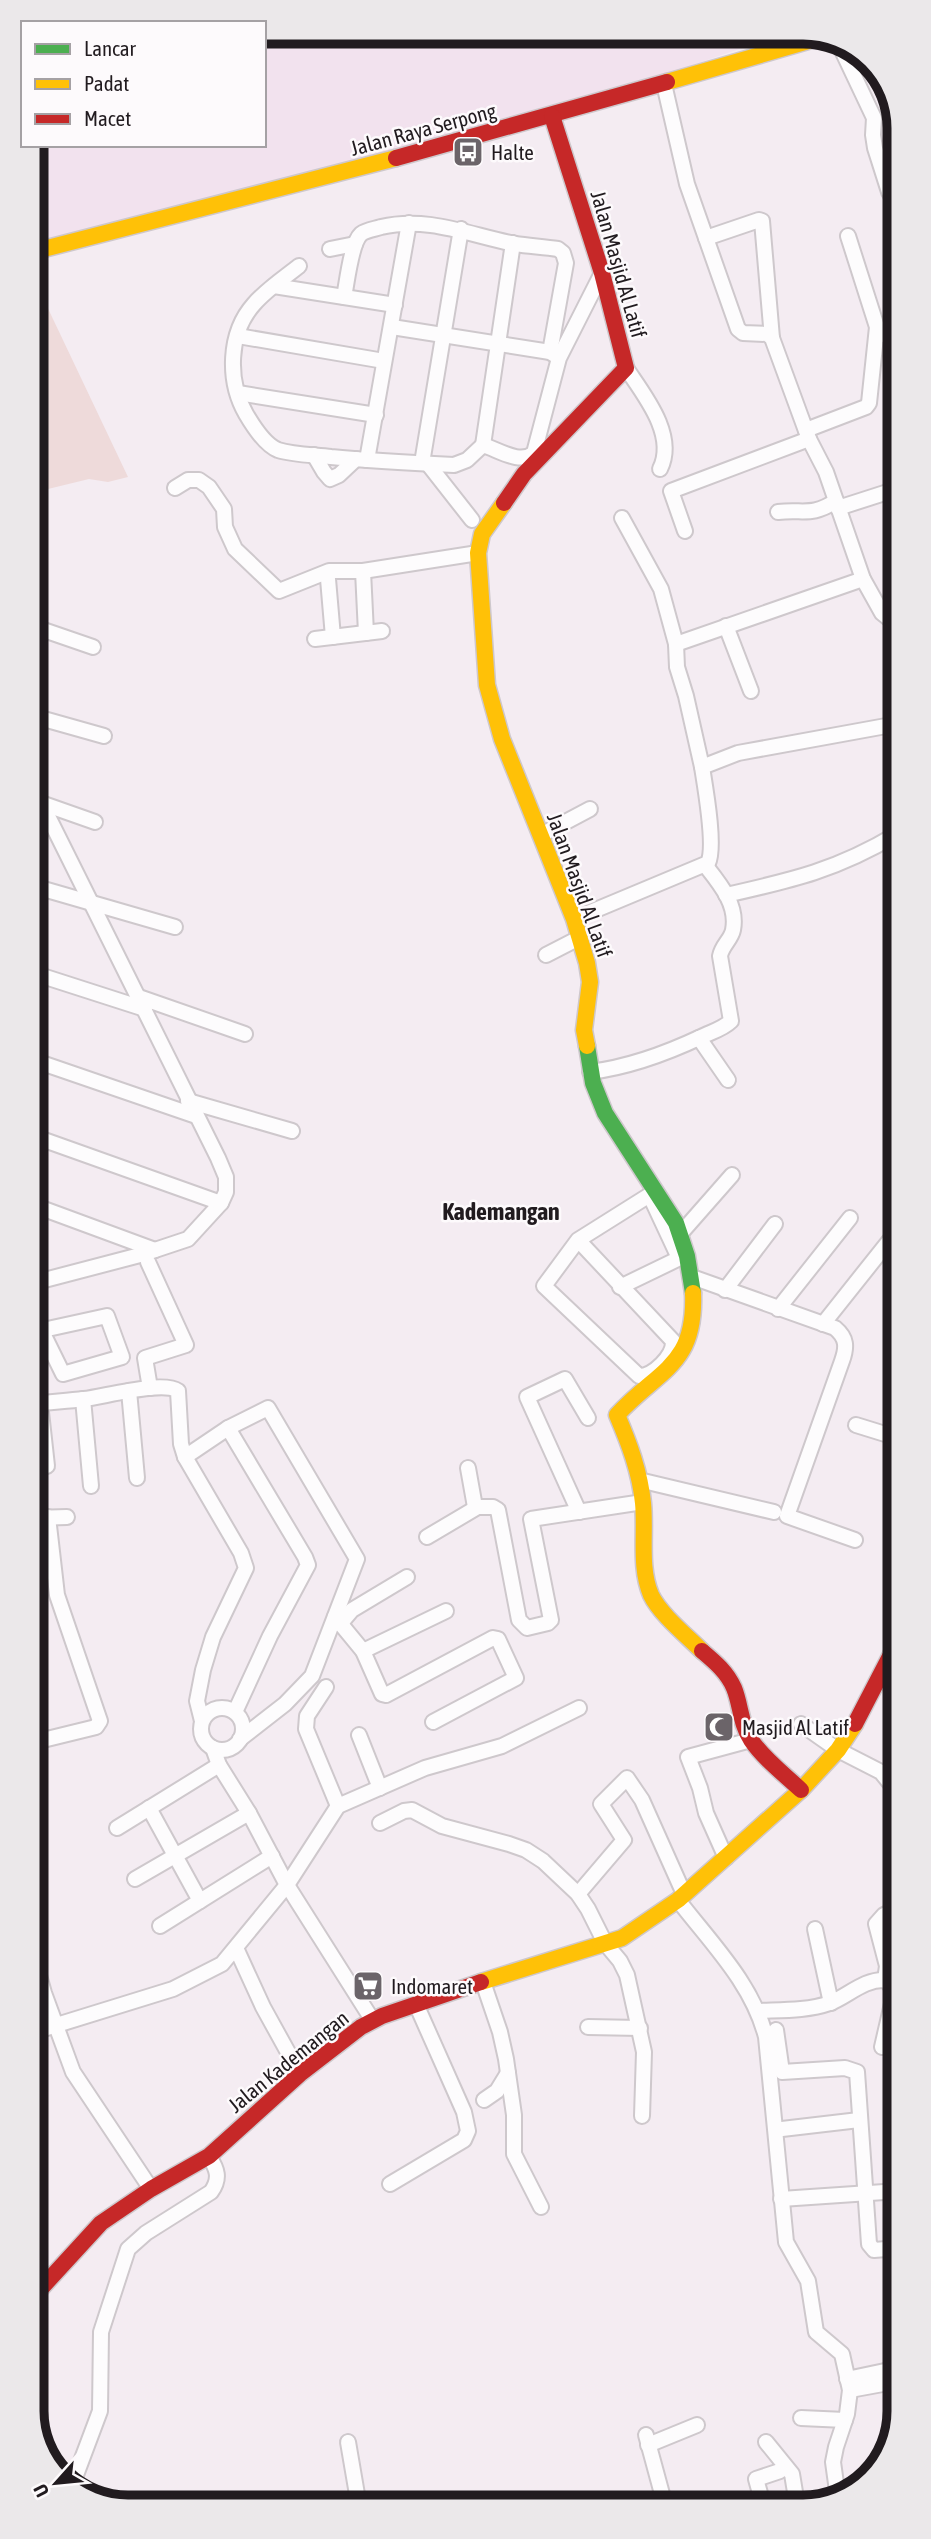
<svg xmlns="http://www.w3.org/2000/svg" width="931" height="2539" viewBox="0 0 931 2539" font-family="'Asap Condensed',sans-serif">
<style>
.built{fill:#f2e2ee}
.green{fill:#eedada}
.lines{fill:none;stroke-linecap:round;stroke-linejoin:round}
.street-casing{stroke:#cec8cc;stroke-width:18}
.fast-casing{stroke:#cec8cc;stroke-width:19}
.slow-casing{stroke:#cec8cc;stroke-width:19}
.jam-casing{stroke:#cec8cc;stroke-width:19}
.street{stroke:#fdfcfd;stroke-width:14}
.fast{stroke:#4caf50;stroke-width:16}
.slow{stroke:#ffc107;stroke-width:16}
.jam{stroke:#c62828;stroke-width:16}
.labels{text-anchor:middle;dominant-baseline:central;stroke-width:5;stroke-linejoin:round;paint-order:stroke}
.street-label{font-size:21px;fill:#211b1f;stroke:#fdfafc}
.poi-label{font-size:21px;fill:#211b1f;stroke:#fdfafc;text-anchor:start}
.quarter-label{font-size:24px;font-weight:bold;fill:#211b1f;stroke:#fdfafc}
.rim{fill:none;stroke:#211b1f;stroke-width:9}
</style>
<rect width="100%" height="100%" fill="#f4ecf2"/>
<polygon class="built" points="264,32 789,32 652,79 32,251 32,145 264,145"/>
<polygon class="green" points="32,279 34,279 128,477 108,482 89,479 48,489 32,476"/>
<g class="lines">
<g class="street-casing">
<g id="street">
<polyline points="839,44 874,118 873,135 875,148 889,192 896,204"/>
<polyline points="664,84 687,184 738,329 743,333 767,334 772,338 809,439 826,472 863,579 882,613 897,625"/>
<polyline points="706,238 759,220 762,221 772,338"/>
<polyline points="330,249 355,244"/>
<path d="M299,266C284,278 267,289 254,304C228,333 227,381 246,414C253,426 265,445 278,450C294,455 315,455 331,457C372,461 413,463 454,465L467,460L483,445C499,450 520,465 534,453L559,358L602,273"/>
<polyline points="274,286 395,305"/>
<path d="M344,297C347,283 351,243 361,234C366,230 375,229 381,227C428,216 469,235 515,244C529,246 544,247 558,249L563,253L566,263L550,352"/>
<polyline points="392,327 550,352 558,357"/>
<polyline points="238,336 384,361"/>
<polyline points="878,336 896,329"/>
<path d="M626,368C644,395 677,435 660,469"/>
<polyline points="238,393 376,415"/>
<polyline points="806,430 866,407 869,403 877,327 848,236"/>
<polyline points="483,445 513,243"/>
<polyline points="314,455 324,472 330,479 339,475 356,459"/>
<polyline points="367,460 409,223"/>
<polyline points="422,463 461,229"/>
<polyline points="428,464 472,520"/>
<polyline points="175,488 188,480 199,480 209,487 224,509 225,527 235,549 279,591 329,571 363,571 478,553"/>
<polyline points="838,508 897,489"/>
<path d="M778,512C804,509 811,517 836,501"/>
<polyline points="622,518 661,589 676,644 677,667 686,696 702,767"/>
<polyline points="685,531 671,491 809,439"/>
<polyline points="363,571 366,633"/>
<polyline points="328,579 333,637"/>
<polyline points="32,626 93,647"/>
<polyline points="726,626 751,691"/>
<polyline points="315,639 382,631"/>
<polyline points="676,644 863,579"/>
<polyline points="33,716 104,736"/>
<polyline points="33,786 218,1158 226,1177 226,1192 221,1203 188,1239 140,1255 33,1283"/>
<polyline points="41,803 95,822"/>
<polyline points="541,835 590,809"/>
<polyline points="33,886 175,927"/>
<path d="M726,895C793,880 837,870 897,834"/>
<path d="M574,919L708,863C716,847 705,786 702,767L738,753L897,724"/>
<polyline points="546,955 579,938"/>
<polyline points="33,973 145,1009"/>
<polyline points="139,997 245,1034"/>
<polyline points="699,1038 728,1080"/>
<polyline points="33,1060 196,1116"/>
<path d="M590,1072C630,1067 665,1054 701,1037C711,1032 723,1029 731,1021L720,956C722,945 731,940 733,930C738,905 720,884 705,865"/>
<polyline points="188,1101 292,1131"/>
<polyline points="33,1136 221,1203"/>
<polyline points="33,1205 155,1250"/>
<polyline points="681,1233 732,1175"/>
<path d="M578,1240L673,1341C674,1356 653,1376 639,1376L544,1286L578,1240L648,1196L651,1198L679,1258"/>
<polyline points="148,1262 186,1345 145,1358 150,1388"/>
<path d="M692,1277L835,1328C847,1338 847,1347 842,1361L787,1516L855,1540"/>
<polyline points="620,1287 686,1255"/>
<polyline points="725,1290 775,1224"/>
<polyline points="778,1309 850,1218"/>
<polyline points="33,1313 63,1374 122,1357 107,1316 43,1330"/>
<polyline points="823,1324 889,1241"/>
<polyline points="129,1391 137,1478"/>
<polyline points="83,1399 91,1486"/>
<polyline points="40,1403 47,1466"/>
<path d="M33,1404C50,1402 67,1401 84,1399C103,1397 163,1380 178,1391L181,1444L185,1457L241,1553L246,1568L213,1637L203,1670L197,1701L202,1721"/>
<polyline points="856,1425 898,1438"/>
<polyline points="228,1428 305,1557 308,1565 270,1636 235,1712"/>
<polyline points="185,1457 228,1428 268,1408 357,1559 312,1676 285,1704 240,1739"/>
<polyline points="468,1468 475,1507 493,1507 498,1510 519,1620 527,1628 548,1623 551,1620 531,1519 643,1502"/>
<polyline points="639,1480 774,1512"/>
<polyline points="579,1512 527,1397 565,1379 588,1418"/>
<polyline points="34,1518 67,1517"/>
<polyline points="427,1537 476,1508"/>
<polyline points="335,1617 363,1651 382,1694 386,1695 493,1638 498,1639 516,1678 433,1722"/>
<polyline points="341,1623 352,1610 407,1577"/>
<polyline points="363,1651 446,1611"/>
<polyline points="34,1678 34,1686"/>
<polyline points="326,1687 307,1716 306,1729 338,1806"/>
<circle cx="222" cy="1729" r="21"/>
<polyline points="801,1724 838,1750 881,1772 893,1787 899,1815"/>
<polyline points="36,1732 47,1739 96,1727 100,1721 57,1595 48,1517"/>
<polyline points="359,1735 380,1788"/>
<polyline points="213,1748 219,1765 249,1813 287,1885 373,2021"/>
<polyline points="149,1808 200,1901"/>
<polyline points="380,1823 404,1811 412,1810 442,1826 509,1844 526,1850 543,1861 578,1894 588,1909 605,1943 620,1961 627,1975 644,2052 642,2116"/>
<polyline points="117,1828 219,1765"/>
<polyline points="726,1858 706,1813 700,1788 688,1757 751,1740"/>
<polyline points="135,1879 249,1813"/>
<polyline points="578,1894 624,1840 601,1804 627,1778 642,1800 684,1894"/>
<path d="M678,1900C711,1943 752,1983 766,2037L786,2242L808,2281L816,2332L842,2354L850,2390L847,2414L836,2447L833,2462L838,2498"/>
<polyline points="160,1926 272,1856"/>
<polyline points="815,1929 831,2003"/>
<polyline points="236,1948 263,2007 300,2074"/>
<polyline points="34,1958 44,1993 73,2072 151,2189"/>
<polyline points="885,1980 887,1966 876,1924 884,1915 899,1908"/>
<polyline points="483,1982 500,2032 506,2059 514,2115 514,2154 541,2207"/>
<path d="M758,2011C782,2010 807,2011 830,2003C848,1996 864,1979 885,1980L893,1988L894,1995L882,2047"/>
<polyline points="588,2027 640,2028"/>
<polyline points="776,2030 782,2072 845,2068 857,2072 869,2244 874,2250 899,2248"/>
<polyline points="34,2032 173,1989 222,1964 287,1885 338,1806 425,1768 502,1746 579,1708"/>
<polyline points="484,2100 497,2091 508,2073"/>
<polyline points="782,2129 859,2120"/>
<polyline points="390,2184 464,2140 468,2131 464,2112 416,2004"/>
<polyline points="781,2199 899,2191"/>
<polyline points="847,2379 899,2368"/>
<polyline points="850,2390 899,2381"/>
<polyline points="801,2418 845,2420"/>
<polyline points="646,2435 665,2505"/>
<polyline points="348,2442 359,2506"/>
<polyline points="766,2442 792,2474 797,2504"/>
<polyline points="648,2445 697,2425"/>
<path d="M75,2490L76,2475L100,2411L101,2332L128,2249L146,2233L211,2192C221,2178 217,2169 209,2156"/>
<polyline points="763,2504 756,2479 780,2471"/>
</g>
</g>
<g class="fast-casing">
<polyline id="fast" points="587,1046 593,1083 605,1113 676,1223 687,1256 693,1293"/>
</g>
<g class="slow-casing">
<g id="slow">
<polyline points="667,82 822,37"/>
<polyline points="32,252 396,158"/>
<polyline points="504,503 482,534 478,553 487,685 502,739 574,919 587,963 590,982 584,1030 587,1046"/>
<path d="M693,1293C696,1366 659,1369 617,1415C629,1443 640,1472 643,1503C646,1533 639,1567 651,1595C660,1614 687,1636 702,1651"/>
<polyline points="481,1982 622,1938 678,1900 801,1790 838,1750 855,1724"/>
</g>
</g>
<g class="jam-casing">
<g id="jam">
<polyline points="396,158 667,82"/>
<polyline points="504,503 524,474 626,368 602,273 552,116"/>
<path d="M702,1651C715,1662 727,1672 734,1688C741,1705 740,1723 751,1740C764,1759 784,1774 801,1790"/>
<polyline points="855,1724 898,1641"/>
<polyline points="35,2295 101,2223 151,2189 209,2156 300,2074 361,2027 382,2016 481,1982"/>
</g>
</g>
<use href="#street" class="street"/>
<use href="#fast" class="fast"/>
<use href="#slow" class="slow"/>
<use href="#jam" class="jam"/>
</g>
<defs>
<g id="bus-square" transform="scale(1.575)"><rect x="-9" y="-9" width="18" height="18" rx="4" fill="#6b6469" stroke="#fdfafc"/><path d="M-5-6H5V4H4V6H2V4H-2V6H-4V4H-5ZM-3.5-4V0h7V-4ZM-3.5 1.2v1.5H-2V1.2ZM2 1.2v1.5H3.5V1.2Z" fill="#fff"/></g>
<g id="mosque-square" transform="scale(1.575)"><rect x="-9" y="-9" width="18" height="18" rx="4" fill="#6b6469" stroke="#fdfafc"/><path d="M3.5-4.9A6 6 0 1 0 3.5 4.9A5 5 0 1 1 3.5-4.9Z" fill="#fff"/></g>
<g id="supermarket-square" transform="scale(1.575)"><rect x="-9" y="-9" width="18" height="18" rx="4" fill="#6b6469" stroke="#fdfafc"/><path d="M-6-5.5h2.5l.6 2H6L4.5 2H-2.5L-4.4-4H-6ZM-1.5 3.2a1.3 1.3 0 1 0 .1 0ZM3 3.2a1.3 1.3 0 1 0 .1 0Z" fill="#fff"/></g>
</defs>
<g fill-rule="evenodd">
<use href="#bus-square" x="468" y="152"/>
<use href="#mosque-square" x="719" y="1727"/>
<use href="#supermarket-square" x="368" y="1986"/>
</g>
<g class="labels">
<g class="street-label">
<text transform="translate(423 129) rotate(-15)">Jalan Raya Serpong</text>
<text transform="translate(619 264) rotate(74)">Jalan Masjid Al Latif</text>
<text transform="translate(580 885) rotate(70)">Jalan Masjid Al Latif</text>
<text transform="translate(288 2061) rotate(-39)">Jalan Kademangan</text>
</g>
<g class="poi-label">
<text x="491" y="152">Halte</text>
<text x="742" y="1727">Masjid Al Latif</text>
<text x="391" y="1986">Indomaret</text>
</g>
<g class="quarter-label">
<text x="501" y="1211">Kademangan</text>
</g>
</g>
<path d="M0 0H931V2539H0ZM128 44H803A84 84 0 0 1 887 128V2411A84 84 0 0 1 803 2495H128A84 84 0 0 1 44 2411V128A84 84 0 0 1 128 44Z" fill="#ebe8ea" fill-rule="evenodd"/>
<path class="rim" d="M128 44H803A84 84 0 0 1 887 128V2411A84 84 0 0 1 803 2495H128A84 84 0 0 1 44 2411V128A84 84 0 0 1 128 44Z"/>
<rect x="21" y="21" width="245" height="126" fill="#fdfafc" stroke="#a5a1a4" stroke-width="2"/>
<rect x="35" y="44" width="35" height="10" fill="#4caf50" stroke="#a5a1a4" stroke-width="2"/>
<text x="84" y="56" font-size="21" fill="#211b1f">Lancar</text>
<rect x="35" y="79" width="35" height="10" fill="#ffc107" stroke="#a5a1a4" stroke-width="2"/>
<text x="84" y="91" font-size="21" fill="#211b1f">Padat</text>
<rect x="35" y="114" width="35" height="10" fill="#c62828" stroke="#a5a1a4" stroke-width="2"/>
<text x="84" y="126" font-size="21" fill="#211b1f">Macet</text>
<g transform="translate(56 2483) rotate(243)" stroke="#fdfafc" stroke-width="5" paint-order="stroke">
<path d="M0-5L12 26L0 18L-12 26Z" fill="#211b1f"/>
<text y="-10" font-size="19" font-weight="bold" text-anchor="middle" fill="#211b1f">U</text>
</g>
</svg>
